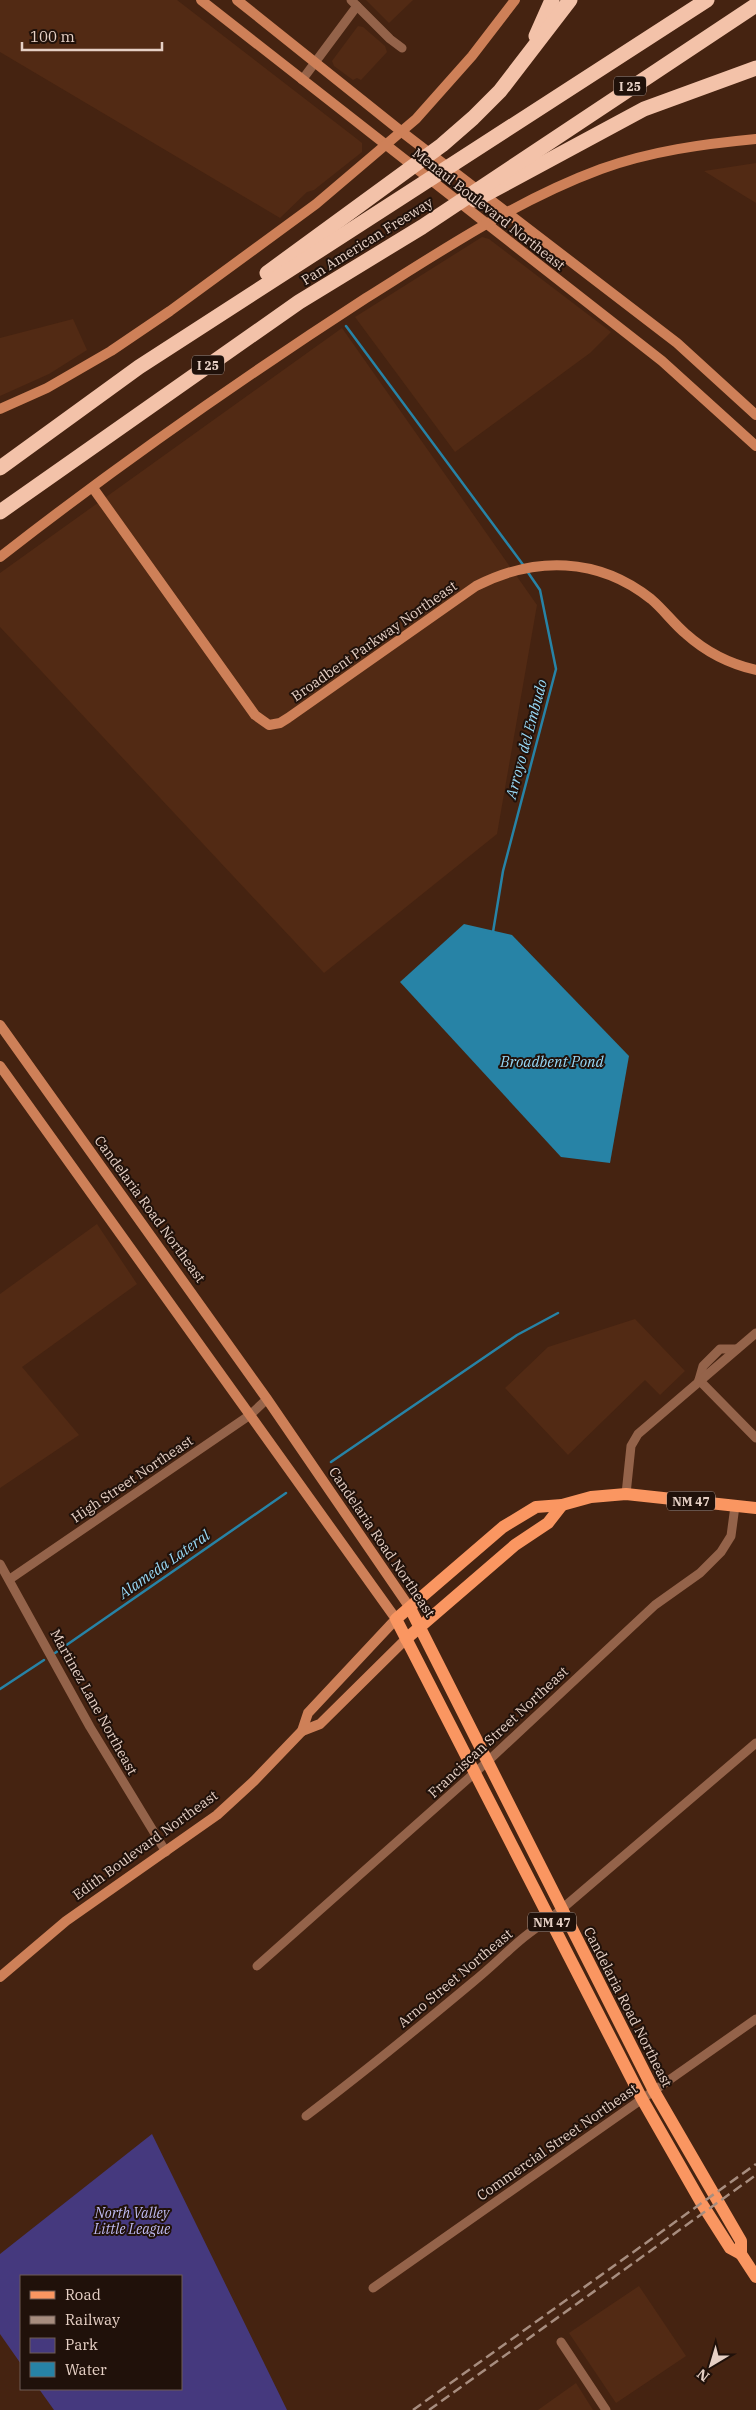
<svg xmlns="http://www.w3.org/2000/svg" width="756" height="2410" viewBox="0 0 756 2410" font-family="'IBM Plex Serif',serif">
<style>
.built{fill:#522a14}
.green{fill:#45397e}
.water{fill:#2783a6}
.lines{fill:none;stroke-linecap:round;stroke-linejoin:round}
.stream{stroke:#2783a6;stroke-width:2.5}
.street{stroke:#94634a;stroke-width:9}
.secondary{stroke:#ce8058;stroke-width:10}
.primary{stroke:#fa9661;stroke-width:12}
.highway{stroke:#f3c2a9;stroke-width:15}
.rail{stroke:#a78d7f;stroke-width:2.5;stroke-dasharray:10 5;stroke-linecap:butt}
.labels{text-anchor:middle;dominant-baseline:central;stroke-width:4;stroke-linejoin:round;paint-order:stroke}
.shield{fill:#20110a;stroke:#ab978d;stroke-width:1}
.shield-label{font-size:12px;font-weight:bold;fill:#e6d0c5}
.street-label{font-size:14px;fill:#e6d0c5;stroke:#20110a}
.park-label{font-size:14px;font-style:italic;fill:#bfbbf2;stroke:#20110a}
.water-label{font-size:15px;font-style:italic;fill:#97d8f6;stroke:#20110a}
</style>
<rect width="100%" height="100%" fill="#452311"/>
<g class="built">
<polygon points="0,0 177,0 357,139 362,143 362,152 314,190 307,192 280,218 0,52"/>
<polygon points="366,0 413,0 389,23"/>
<polygon points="358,26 363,27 385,46 387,52 361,80 357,78 353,80 334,66 332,61"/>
<polygon points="756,163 756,203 704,171"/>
<polygon points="482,237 489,239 611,332 590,353 455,452 355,317"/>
<polygon points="73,319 87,350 49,374 0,396 0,338"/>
<polygon points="342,328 537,605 497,834 324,973 0,627 0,573"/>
<polygon points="97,1224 137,1284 22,1367 79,1435 0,1488 0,1294"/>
<polygon points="635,1319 685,1371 660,1395 645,1380 568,1455 505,1388 548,1347"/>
<polygon points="639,2286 686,2356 616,2403 569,2333"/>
<polygon points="576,2383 593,2410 538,2410"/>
</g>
<polygon class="green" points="152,2134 287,2410 54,2410 39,2389 181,2389 181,2276 21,2276 21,2364 0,2334 0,2254"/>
<polygon class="water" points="464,924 512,935 629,1056 610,1163 561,1157 400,982"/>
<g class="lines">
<g class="stream">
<polyline points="346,326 524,566"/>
<polyline points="493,932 503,871 556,669 540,590 527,571"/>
<polyline points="331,1462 517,1335 558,1313"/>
<polyline points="55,1653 286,1493"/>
<polyline points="0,1689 44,1660"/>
</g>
<g class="street">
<polyline points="351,0 390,39 402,48"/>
<polyline points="302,80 357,6"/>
<polyline points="699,1380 756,1438"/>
<polyline points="699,1380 703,1366 720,1349 737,1349"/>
<polyline points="626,1494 631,1446 638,1434 756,1333"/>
<polyline points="0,1564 90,1727 166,1852"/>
<polyline points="10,1579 250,1415 267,1399"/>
<polyline points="257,1966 488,1761 655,1605 700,1573 721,1552 731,1536 735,1506"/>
<path d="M306,2116C363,2073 418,2028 473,1982C499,1961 522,1935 550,1919L756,1743"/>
<polyline points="373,2288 756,2019"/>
<polyline points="561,2342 606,2410"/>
</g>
<g class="secondary">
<polyline points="201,0 662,361 756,446"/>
<polyline points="237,0 402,132 677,343 756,415"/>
<polyline points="0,409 47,388 111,351 170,311 316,204 416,119 472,56 515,0"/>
<path d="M93,488L255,715L269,725L280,723L288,718L476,586C535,556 598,557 651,599C664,610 673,623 686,634C706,652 730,664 756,670"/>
<path d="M0,557C118,465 241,379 366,298C441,251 517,200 601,169C651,151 703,144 756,139"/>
<polyline points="0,1025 267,1399 410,1608"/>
<polyline points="0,1066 396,1619 308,1713 302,1731 254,1781 217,1815 66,1921 0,1977"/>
<polyline points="302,1731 320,1724 406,1639"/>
</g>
<g class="primary">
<polyline points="410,1608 654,2091 741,2241 741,2254 756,2277"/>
<polyline points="406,1639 515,1545 548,1523 562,1505"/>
<polyline points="741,2254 730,2248 702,2204 642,2099 396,1619 503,1527 536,1507 562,1505 591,1497 626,1494 756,1508"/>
</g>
<g class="highway">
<polyline points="536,36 552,0"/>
<polyline points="475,200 644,109 756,68"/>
<polyline points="267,273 442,145 473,118 500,91 570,0"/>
<polyline points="0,468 139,367 707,0"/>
<polyline points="0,512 299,302 422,227 756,5"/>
</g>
<g class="rail">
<polyline points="413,2410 756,2164"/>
<polyline points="429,2410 756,2175"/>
</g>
</g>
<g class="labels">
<g class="shield">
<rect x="614" y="76.5" width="32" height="19" rx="4"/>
<rect x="192" y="355.5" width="32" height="19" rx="4"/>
<rect x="667" y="1491.5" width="48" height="19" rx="4"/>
<rect x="528" y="1912.5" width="48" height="19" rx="4"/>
</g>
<g class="shield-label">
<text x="630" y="86">I 25</text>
<text x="208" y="365">I 25</text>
<text x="691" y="1501">NM 47</text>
<text x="552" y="1922">NM 47</text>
</g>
<g class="street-label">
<text transform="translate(489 209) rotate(38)">Menaul Boulevard Northeast</text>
<text transform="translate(367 241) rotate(-32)">Pan American Freeway</text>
<text transform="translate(374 641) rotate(-35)">Broadbent Parkway Northeast</text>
<text transform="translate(150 1209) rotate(54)">Candelaria Road Northeast</text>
<text transform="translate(132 1479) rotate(-34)">High Street Northeast</text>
<text transform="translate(382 1542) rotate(56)">Candelaria Road Northeast</text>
<text transform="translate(94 1702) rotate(61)">Martinez Lane Northeast</text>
<text transform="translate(498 1732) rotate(-43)">Franciscan Street Northeast</text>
<text transform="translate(145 1845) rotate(-36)">Edith Boulevard Northeast</text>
<text transform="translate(455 1978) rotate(-40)">Arno Street Northeast</text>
<text transform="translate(628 2007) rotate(63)">Candelaria Road Northeast</text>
<text transform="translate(557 2142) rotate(-35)">Commercial Street Northeast</text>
</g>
<g class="park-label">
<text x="132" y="2213">North Valley<tspan x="132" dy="16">Little League</tspan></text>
</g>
<g class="water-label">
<text transform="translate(526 739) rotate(-75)">Arroyo del Embudo</text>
<text x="552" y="1061">Broadbent Pond</text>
<text transform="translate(164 1564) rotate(-35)">Alameda Lateral</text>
</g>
</g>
<rect x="20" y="2275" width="162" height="115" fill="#20110a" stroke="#6f5d55"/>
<rect x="30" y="2291" width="25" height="8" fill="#fa9661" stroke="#6f5d55"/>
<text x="65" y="2300" font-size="15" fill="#e6d0c5">Road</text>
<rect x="30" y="2316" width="25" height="8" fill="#a78d7f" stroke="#6f5d55"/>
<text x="65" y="2325" font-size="15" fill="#e6d0c5">Railway</text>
<rect x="30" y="2338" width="25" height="15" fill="#45397e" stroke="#6f5d55"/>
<text x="65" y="2350" font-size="15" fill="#e6d0c5">Park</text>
<rect x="30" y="2362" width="25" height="15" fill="#2783a6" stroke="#6f5d55"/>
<text x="65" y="2375" font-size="15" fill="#e6d0c5">Water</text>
<g transform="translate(711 2365) rotate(218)" stroke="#20110a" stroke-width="4" paint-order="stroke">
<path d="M0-4L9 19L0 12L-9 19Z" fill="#e6d0c5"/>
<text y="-8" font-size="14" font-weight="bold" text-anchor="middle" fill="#e6d0c5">N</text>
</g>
<path d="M22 42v8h140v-8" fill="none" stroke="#e6d0c5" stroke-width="2.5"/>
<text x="30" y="42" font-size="15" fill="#e6d0c5" stroke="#20110a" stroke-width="4" paint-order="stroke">100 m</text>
</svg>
